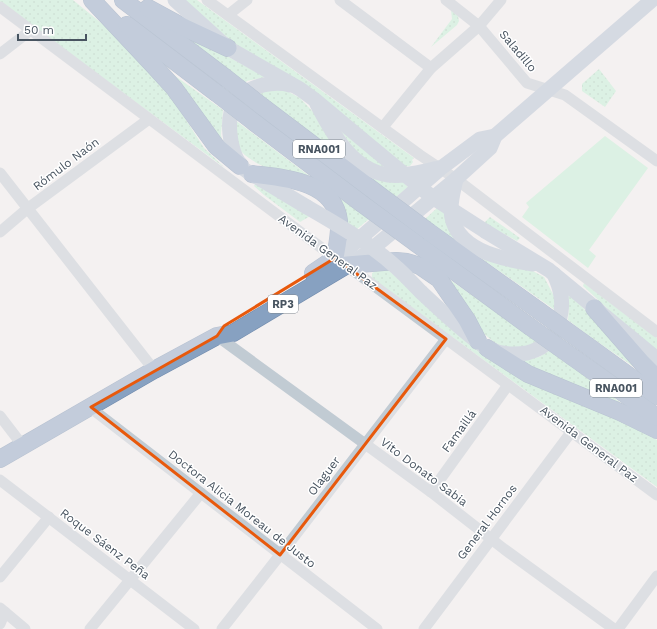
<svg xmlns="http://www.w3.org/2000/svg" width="657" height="629" viewBox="0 0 657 629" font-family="'Work Sans',sans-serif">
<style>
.grass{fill:url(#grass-dots)}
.pitch{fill:#bff2d4}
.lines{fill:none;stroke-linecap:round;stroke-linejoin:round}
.highway-casing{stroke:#728cad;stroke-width:18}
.minor{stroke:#c1cbd3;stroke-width:11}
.major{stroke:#b0bfd1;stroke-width:15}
.highway{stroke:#87a1c1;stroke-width:17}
.highway-bridge-casing{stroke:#728cad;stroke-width:18;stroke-linecap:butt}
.major-bridge{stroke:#b0bfd1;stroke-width:15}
.highway-bridge{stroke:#87a1c1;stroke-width:17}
.marked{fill:none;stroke:#e8590c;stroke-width:3;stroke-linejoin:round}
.labels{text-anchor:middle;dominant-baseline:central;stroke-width:3;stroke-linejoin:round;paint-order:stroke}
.shield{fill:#fff;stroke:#7f8790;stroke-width:1}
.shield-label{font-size:11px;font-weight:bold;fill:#485460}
.street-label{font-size:12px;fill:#485460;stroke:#fff}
</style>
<defs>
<pattern id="grass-dots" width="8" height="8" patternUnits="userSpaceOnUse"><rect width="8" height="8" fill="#bff2d4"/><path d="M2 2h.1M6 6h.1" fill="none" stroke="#a6d1b9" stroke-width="1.8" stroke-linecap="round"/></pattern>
</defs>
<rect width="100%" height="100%" fill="#f4f1f1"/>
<g class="grass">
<polygon points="0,0 73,0 116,35 174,101 204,148 225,168 0,2"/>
<polygon points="181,0 197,0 414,158 412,160 413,162 410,166 402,167 238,46"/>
<polygon points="451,10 458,16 459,21 457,25 431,47 452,19"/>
<polygon points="178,30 266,77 247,81 245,83 177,33"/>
<polygon points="599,69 616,91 605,107 582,91 582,84"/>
<polygon points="171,73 223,110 221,135 223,142"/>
<polygon points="265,88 287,91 300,98 318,117 333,141 401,180 408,187 396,197 255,92"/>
<polygon points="332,119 388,170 362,160"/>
<path d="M235,120L247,129L320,184C298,178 239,166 235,139C234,133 235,126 235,120Z"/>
<polygon points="255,184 312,215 300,222 264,195 254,186"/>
<polygon points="328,190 369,219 356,230 344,222"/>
<polygon points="437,208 447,215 449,226 544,277 554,296 555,310 425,219"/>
<polygon points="490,217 520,238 517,241 484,223"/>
<polygon points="379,269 387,269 477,348 633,426 657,440 657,487 372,278 372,273"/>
<path d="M436,270L540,343C532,345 517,350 510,349C480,343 453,293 436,270Z"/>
<polygon points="584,283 657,338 657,353 613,316 608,309 583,286"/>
<path d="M570,294L648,377C621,357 593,340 568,320L569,306L567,296Z"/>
<polygon points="550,350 633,412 520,361 539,357"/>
</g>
<polygon class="pitch" points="605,136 648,168 589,250 596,256 588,268 522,217 529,207 526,203"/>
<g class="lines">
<g class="highway-casing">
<g id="highway">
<polyline points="92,0 154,66 174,88 216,146 240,166"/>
<polyline points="123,0 226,78"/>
<polyline points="148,8 183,27 228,48"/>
<polyline points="127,25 215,92"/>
<polyline points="263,107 374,191"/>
<polyline points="255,123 361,203"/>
<path d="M252,174C283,178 334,180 339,221C340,233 337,246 335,258L313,273"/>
<polyline points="429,232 538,310"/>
<polyline points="417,244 529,326"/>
<polyline points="594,308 642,363 657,378"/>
<polyline points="588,346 657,396"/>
<polyline points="487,348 528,374 620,412 657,430"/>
<polyline points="574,358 657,417"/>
<polyline points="0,459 154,370 217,336 233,333 347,265 396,261 407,262 420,266 439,279 467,320 478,341"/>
</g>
</g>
<g class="minor">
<polyline points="207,0 420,155 456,179 657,332"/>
<polyline points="340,0 431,68"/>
<polyline points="446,0 479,26 527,83 565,95 657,161"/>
<polyline points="0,7 335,258 361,276 657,495"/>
<polyline points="228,15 247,0"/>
<polyline points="0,54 31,30"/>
<polyline points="383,127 431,68 479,26 501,0"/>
<polyline points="0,173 154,370"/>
<polyline points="0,232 27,209 149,119"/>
<polyline points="217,336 431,492 504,549 614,629"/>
<polyline points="91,407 96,412 377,629"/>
<polyline points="0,416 23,446"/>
<polyline points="0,480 194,629"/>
<polyline points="431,492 508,385"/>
<polyline points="0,577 49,517"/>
<polyline points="0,608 25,629"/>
<polyline points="0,624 5,612"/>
<polyline points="90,629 201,493"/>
<polyline points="222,629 280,555 446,339"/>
<polyline points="424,629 572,431"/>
<polyline points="618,629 657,576"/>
</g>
<g class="major">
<polyline points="175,0 228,48 300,89 315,100 375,150"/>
<path d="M290,85C280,82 272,83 263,85C252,88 240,93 235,103C225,119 230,150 240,165C243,170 252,174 257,177C274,187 290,197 307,207"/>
<path d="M317,104C332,133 352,170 388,175C405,177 423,171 440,168"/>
<path d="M456,179C454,189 451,198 451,209C452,250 501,259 533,264"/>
<polyline points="485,231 549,270 657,359"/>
<polyline points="335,258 351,246 441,168 480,139 495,136"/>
<polyline points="348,265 367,253 456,179 490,148 495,136 652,0"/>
<path d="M421,292C438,308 455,324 473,338C478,341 483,346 488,349C500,354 514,355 527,353C549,347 558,334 561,312C562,305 562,298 560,291C559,285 556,279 554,274"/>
</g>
<use href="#highway" class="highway"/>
<g class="highway-bridge-casing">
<g id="highway-bridge">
<polyline points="226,78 263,107"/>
<polyline points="215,92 255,123"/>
<polyline points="374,191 429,232"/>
<polyline points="361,203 417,244"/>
<polyline points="538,310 588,346"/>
<polyline points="529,326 574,358"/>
</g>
</g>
<g class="major-bridge">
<polyline points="375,150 432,197 485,231"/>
<path d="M307,207C338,225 370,243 397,268C405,275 413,284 421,292"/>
</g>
<use href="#highway-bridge" class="highway-bridge"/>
</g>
<path d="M0 0H657V629H0ZM335,258L446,339L280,555L91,407L217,336L224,326Z" fill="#f4f1f1" fill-opacity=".55" fill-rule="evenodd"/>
<path class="marked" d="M335,258L446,339L280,555L91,407L217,336L224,326Z"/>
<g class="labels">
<g class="shield">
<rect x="293" y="140" width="52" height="18" rx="3"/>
<rect x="268" y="295" width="30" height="18" rx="3"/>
<rect x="590" y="379" width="52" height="18" rx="3"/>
</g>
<g class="shield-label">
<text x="319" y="149">RNA001</text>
<text x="283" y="304">RP3</text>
<text x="616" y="388">RNA001</text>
</g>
<g class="street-label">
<text transform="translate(518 51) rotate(50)">Saladillo</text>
<text transform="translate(66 164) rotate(-37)">Rómulo Naón</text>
<text transform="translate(328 252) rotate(36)">Avenida General Paz</text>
<text transform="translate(459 431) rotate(-54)">Famaillá</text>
<text transform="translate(589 444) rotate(37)">Avenida General Paz</text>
<text transform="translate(424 472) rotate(37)">Vito Donato Sabia</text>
<text transform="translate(324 476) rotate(-53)">Olaguer</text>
<text transform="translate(242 509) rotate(38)">Doctora Alicia Moreau de Justo</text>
<text transform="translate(487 522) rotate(-53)">General Hornos</text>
<text transform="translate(105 544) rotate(37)">Roque Sáenz Peña</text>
</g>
</g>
<path d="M18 34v6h68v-6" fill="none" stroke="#485460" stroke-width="2"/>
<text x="24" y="34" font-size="12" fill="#485460" stroke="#ffffff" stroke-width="3" paint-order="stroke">50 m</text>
</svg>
